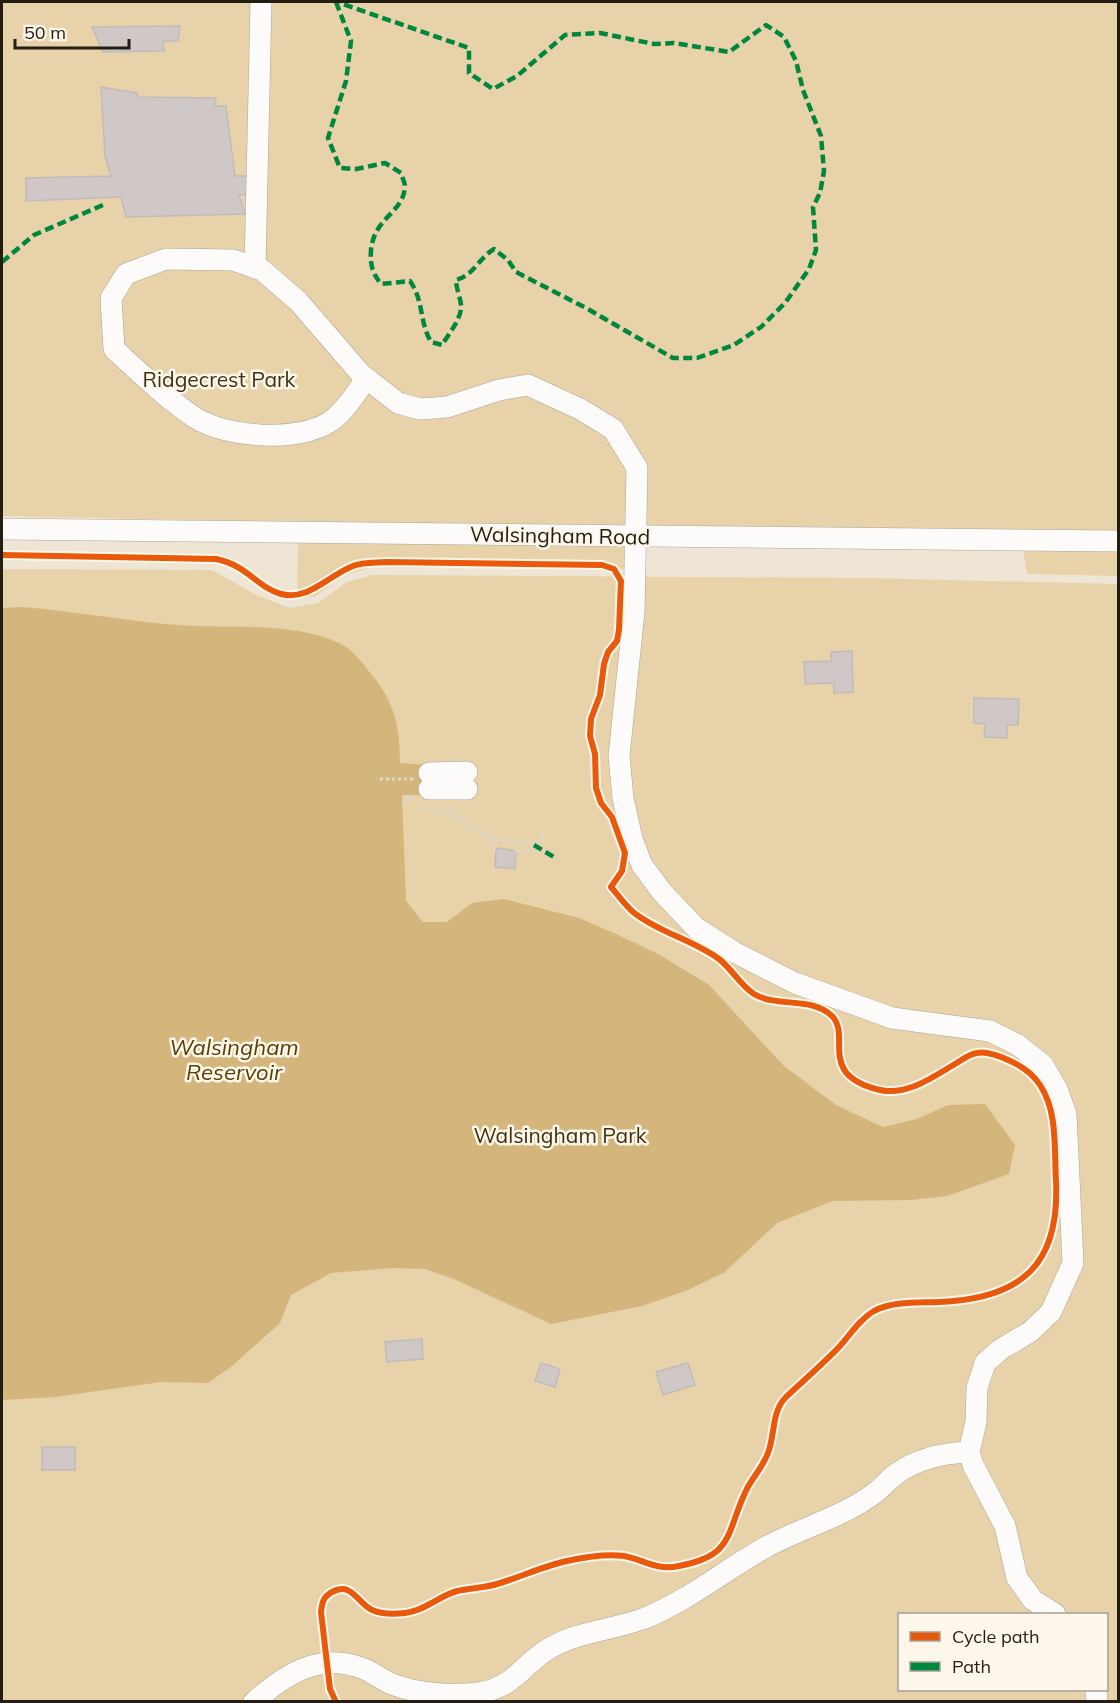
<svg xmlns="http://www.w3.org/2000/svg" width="1120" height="1703" viewBox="0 0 1120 1703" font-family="Mulish,sans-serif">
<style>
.green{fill:#e8d2aa;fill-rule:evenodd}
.water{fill:#d4b67d}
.building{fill:#cfc8c6;stroke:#c1bbba;stroke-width:1.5}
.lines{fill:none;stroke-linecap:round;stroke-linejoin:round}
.minor-casing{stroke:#aba598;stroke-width:22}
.path{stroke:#dad7d2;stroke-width:3;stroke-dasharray:3 3;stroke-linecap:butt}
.minor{stroke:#fcfbf9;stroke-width:21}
.quiet{stroke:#00873e;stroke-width:4.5;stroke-dasharray:9 4.5;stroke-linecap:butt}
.cycleway-casing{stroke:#fdf7eb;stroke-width:10}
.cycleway{stroke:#e8590c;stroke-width:6}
.labels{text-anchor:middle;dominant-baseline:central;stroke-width:5;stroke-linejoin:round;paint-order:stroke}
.park-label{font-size:21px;fill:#41300f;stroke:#fdf7eb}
.street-label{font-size:21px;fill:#231d12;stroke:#fdf7eb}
.water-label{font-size:22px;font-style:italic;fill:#583e00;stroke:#fdf7eb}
</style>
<rect width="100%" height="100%" fill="#eee5d4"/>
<g class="green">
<polygon points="2,2 1118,2 1118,539 2,516"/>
<polygon points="298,541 628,544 628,569 372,567 343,576 316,596 297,599"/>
<polygon points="1023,548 1118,549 1118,576 1027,574"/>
<path d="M2,569L212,570L256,595L290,608L318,603L347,582L372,575L865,578L1118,584V1701L2,1702ZM900,1614H1106V1690H900Z"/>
</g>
<path class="water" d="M22,607C74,611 125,621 177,625C228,629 291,621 339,643C353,649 363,664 372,675C395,703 400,727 400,763L430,765L429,795H402L406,901L423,922H447L472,903L504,899L579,918L614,933L660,955L709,985L784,1066L836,1105L883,1127L917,1119L948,1105L985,1104L1015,1145L1009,1174L947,1196L912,1200L833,1201L777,1223L725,1272L688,1290L642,1306L551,1324L454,1279L425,1269L392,1268L331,1273L291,1295L280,1323L232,1366L208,1383L161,1382L55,1397L2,1400V608Z"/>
<g class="building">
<polygon points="180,26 178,41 163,41 164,51 103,52 92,27"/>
<polygon points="101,87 137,93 138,97 216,98 215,106 226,106 235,176 250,176 254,194 239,195 245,214 126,217 121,197 26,201 26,178 111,176 105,156"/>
<polygon points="852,651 853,692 834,693 834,683 805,684 804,662 832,661 831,652"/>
<polygon points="974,698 1019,699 1018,725 1007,725 1007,738 984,737 985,724 974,723"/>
<polygon points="499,848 516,851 515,869 495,867 496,849"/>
<polygon points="422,1339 423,1359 387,1362 385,1342"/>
<polygon points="541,1363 560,1369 555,1387 535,1381"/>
<polygon points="688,1363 695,1385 663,1395 656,1372"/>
<rect x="42" y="1447" width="33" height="23"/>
</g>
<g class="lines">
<g class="minor-casing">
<g id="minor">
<polyline points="255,268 261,2"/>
<path d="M366,379C357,392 345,411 331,421C299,443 226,438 194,417C166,398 139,372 114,349L111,298L126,274L166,259L233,260L262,270L298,301L361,374L398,403L420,409L447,407L499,390L528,385L580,409L613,429L637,468L634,612L619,756L623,798L632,839L642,865L662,892L696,928L734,952L795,983L892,1018L990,1031L1018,1045L1043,1065L1057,1089L1066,1114L1073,1263L1051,1312L1030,1332L1001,1349L985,1363L977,1388L976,1422L969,1452L973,1465L1005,1526L1017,1578L1033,1600L1055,1614"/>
<polyline points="2,529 1118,541"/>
<polyline points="429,773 467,772"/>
<polyline points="429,789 467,789"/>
<polyline points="1096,1690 1097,1702"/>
<path d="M254,1702C285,1674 321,1651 364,1669C374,1673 382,1680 392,1684C417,1694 452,1696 478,1693C515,1688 523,1663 550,1648C579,1631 614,1630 645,1618C689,1600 725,1570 766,1547C801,1528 840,1518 872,1495C881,1489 888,1480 896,1474C918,1458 943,1453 969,1452"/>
</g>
</g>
<g class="path">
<polyline points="380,779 415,779"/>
<polyline points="404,803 404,798 414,798"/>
<polyline points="423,806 429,810 459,817"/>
<polyline points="448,806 470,828 490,839 532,843 534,845"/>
<polyline points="487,837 490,829"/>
<polyline points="494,841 494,848 497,849"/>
<polyline points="515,851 528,852 541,841 542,833"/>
</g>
<use href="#minor" class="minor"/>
<g class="quiet">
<path d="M336,2L351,41L346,81L328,138L340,168L356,169L385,163L401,173C402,177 405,183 405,186C404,213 374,217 371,250C370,265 372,272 381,284L410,281C424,301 419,321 431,342L442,345C448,335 459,322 461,309C462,301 456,289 456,280C474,275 479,258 494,249L508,260L516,272L586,308L673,358H697L734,345L761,327L785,303L809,269L816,250L813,207L820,193L824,171L821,136L803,90L796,61L784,37L766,25L729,52L674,43L654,44L600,33L565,35L517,76L493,89L469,73V48L337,2"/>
<polyline points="2,262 34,235 103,205"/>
<polyline points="534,845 557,859"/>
</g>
<g class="cycleway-casing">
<path id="cycleway" d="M2,555L216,559C247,565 258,588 281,594C309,601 329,575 353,566C363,562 376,563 386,562L602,565L614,569L621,581L619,630L617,641L608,652L604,664L600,695L591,719L590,736L595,754L596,788L601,803L612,817L625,853L622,871L611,887C618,895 625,905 633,912C658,932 693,940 719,959C732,969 740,985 754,994C777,1008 812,996 832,1016C852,1036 816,1075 880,1090C907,1096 933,1077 955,1064C962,1060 969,1054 977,1053C987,1051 999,1056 1008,1060C1020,1065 1033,1074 1040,1085C1058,1112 1054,1149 1056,1181C1060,1264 1022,1299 939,1302C918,1303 893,1301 874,1311C860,1319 850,1335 840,1346C823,1364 804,1380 786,1397C772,1411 775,1432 769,1450C764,1467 751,1478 745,1493C726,1533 734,1556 679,1566C656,1571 645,1560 624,1556C606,1554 585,1557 567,1561C543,1566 521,1577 497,1584C484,1588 470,1588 457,1591C439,1596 424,1611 405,1613C395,1614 381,1614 372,1610C357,1603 352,1581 332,1592C323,1597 322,1603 321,1612L330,1689L336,1702"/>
</g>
<use href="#cycleway" class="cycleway"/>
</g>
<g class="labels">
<g class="park-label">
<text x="219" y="379">Ridgecrest Park</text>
<text x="560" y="1135">Walsingham Park</text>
</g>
<g class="street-label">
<text transform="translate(560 535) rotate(1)">Walsingham Road</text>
</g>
<g class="water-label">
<text x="234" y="1047">Walsingham<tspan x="234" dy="25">Reservoir</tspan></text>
</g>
</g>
<rect width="1120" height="1703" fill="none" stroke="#231d12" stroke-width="6"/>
<rect x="898" y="1613" width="210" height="78" fill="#fdf7eb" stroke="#a6a094" stroke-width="1.5"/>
<rect x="910" y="1632" width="30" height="9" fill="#e8590c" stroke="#a6a094" stroke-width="1.5"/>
<text x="952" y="1643" font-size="18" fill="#231d12">Cycle path</text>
<rect x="910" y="1662" width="30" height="9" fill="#00873e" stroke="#a6a094" stroke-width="1.5"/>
<text x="952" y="1673" font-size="18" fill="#231d12">Path</text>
<path d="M15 39v9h114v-9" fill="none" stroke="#231d12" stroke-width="3"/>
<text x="24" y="39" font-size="18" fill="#231d12" stroke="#fdf7eb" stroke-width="4.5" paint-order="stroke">50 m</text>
</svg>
